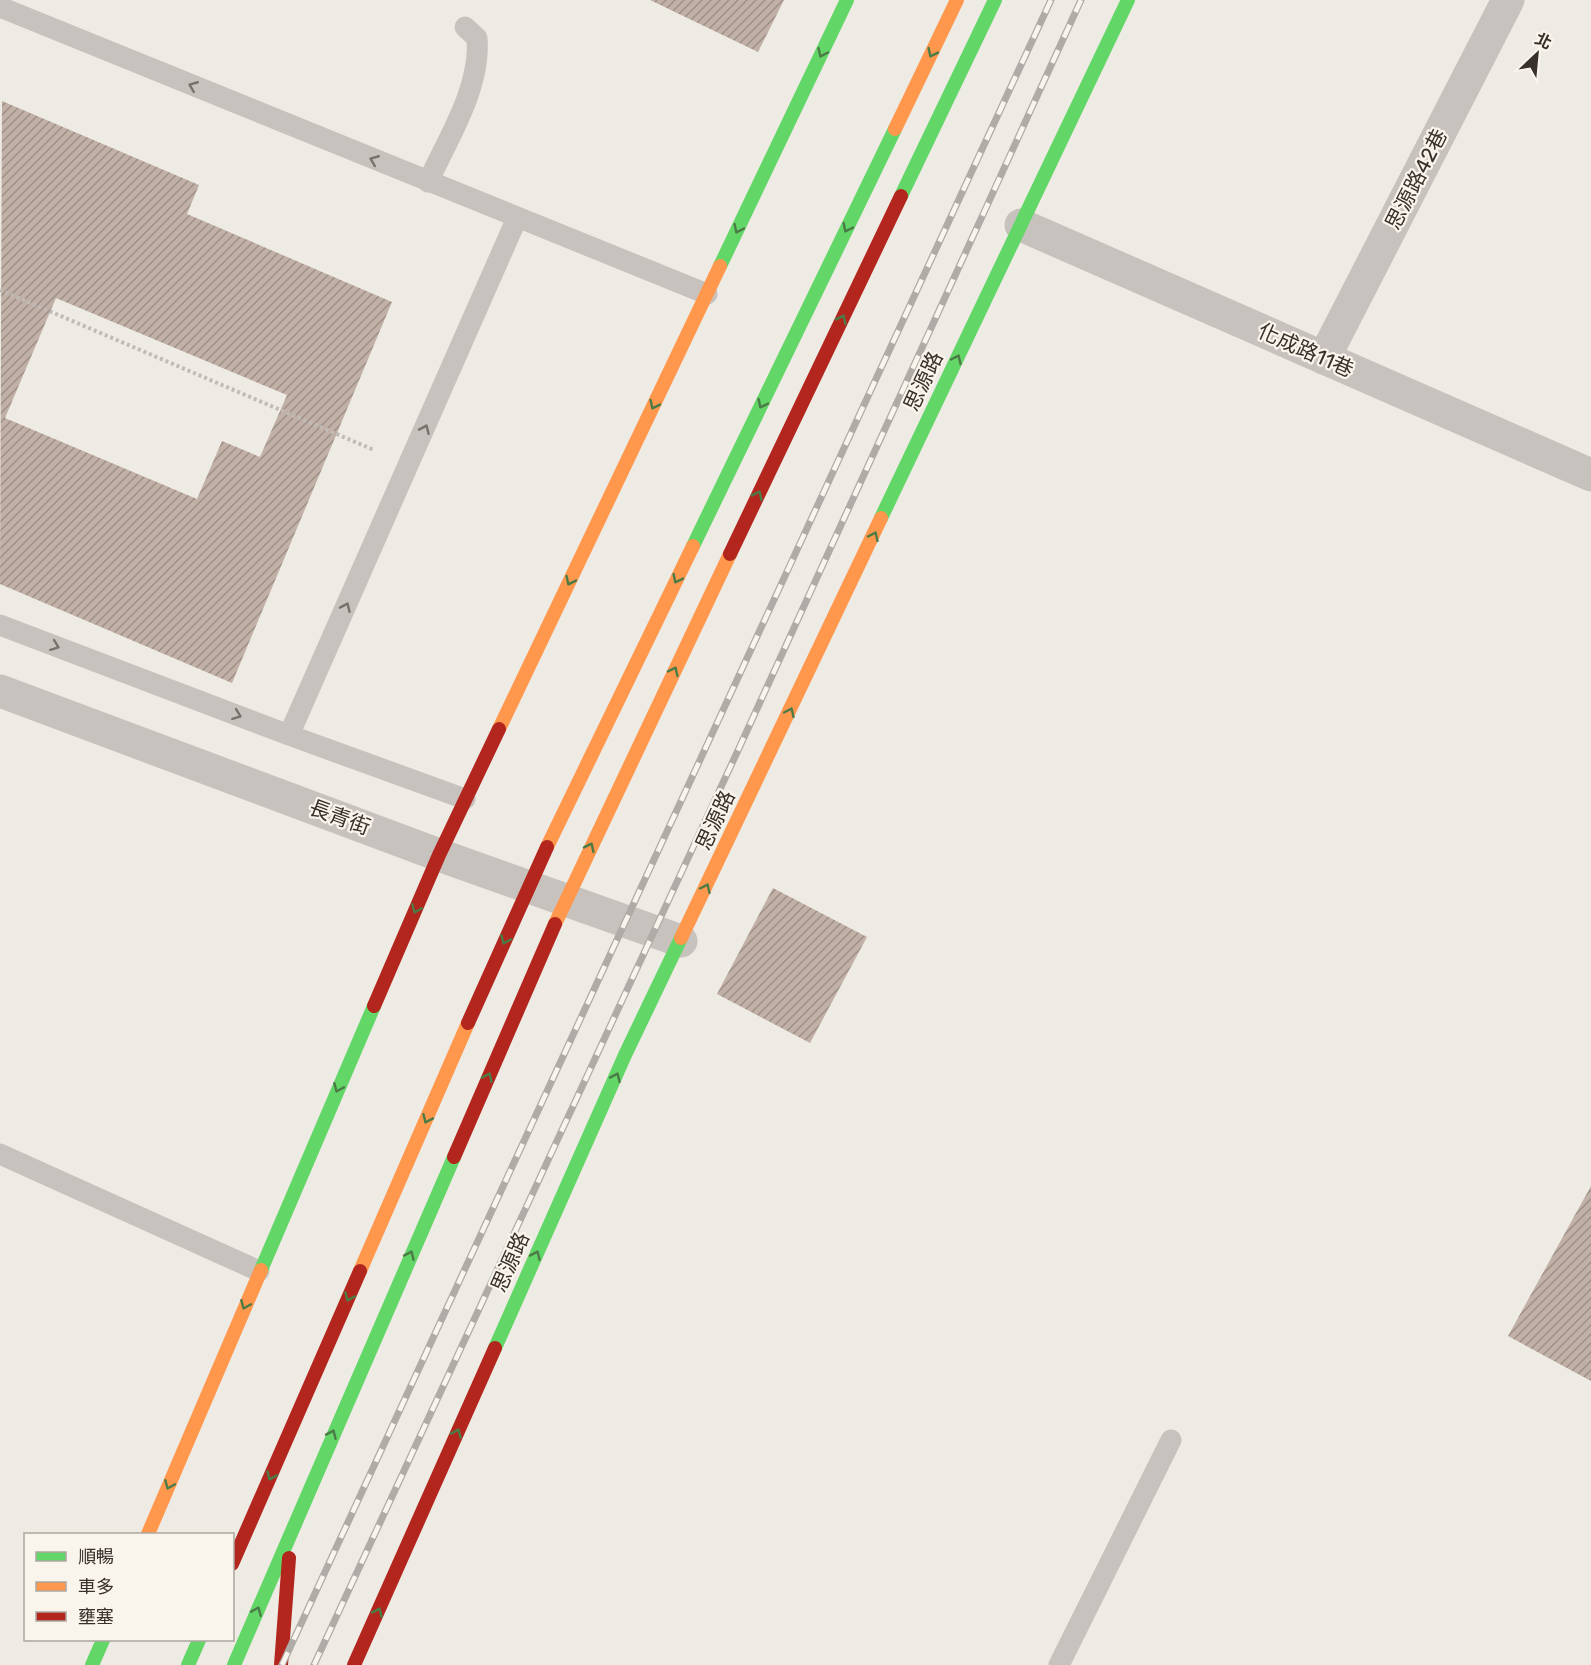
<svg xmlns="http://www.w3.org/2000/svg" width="1591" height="1665" viewBox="0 0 1591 1665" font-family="Rubik,'Noto Sans TC',sans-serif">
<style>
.building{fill:url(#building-hatch);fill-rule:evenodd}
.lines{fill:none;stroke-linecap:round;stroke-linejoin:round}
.path{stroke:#c0bbb5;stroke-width:4;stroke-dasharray:3 3;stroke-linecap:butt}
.lane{stroke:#c7c2bd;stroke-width:21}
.street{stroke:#c7c2bd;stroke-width:33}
.fast{stroke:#63d668;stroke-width:14}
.slow{stroke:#ff974d;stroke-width:14}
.jam{stroke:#b3261e;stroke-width:14}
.rail-casing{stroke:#afaba7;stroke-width:7}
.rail{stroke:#f9f4ec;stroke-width:4.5;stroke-dasharray:14;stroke-linecap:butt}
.oneway{stroke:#4b7b46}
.oneway2{stroke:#78726d}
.labels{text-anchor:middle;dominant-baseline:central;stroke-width:4.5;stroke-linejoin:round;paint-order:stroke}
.street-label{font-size:21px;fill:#38302b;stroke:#f9f4ec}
</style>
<defs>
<pattern id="building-hatch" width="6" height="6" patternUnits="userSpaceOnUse" patternTransform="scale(1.5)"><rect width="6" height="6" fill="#c1b0a6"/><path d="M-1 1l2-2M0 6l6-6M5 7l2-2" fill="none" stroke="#9e9087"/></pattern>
</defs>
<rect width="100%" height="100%" fill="#eeeae4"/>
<g class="building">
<polygon points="650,0 784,0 758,52"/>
<path d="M2,101L199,185L187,214L392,302L232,683L0,584ZM56,298L287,395L260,457L222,441L197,499L5,418Z"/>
<polygon points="773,888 867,937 810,1043 717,994"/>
<polygon points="1591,1186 1591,1381 1508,1336"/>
</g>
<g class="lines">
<polyline class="path" points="0,290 374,450"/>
<g class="lane">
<polyline points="0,7 707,294"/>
<path d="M428,182C448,138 481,88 477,38L465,27"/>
<polyline points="0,625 289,735 517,218"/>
<polyline points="289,735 465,799"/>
<polyline points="0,1154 259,1271"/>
<polyline points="1059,1665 1171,1440"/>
</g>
<g class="street">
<polyline points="1021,225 1591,475"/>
<polyline points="1324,358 1508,0"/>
<polyline points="0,691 439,855 681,941"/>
</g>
<g class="fast">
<polyline points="901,196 995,0"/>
<polyline points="720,266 847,0"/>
<polyline points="881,518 1128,0"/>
<polyline points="693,546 895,129"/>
<polyline points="261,1270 374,1006"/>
<polyline points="495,1348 625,1055 681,938"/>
<polyline points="92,1665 103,1640"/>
<polyline points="188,1665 199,1640"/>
<polyline points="234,1665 454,1157"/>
</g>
<g class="slow">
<polyline points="895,129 957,0"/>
<polyline points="499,729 720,266"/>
<polyline points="547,847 693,546"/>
<polyline points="555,924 730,554"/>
<polyline points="681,938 881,518"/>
<polyline points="360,1271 468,1023"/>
<polyline points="148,1534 261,1270"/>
</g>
<g class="jam">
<polyline points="730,554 901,196"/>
<polyline points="374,1006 439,855 499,729"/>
<polyline points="468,1023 547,847"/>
<polyline points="454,1157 555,924"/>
<polyline points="232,1564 360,1271"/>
<polyline points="281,1665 289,1558"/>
<polyline points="354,1665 495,1348"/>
</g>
<g class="rail-casing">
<g id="rail">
<polyline points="282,1665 1051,0"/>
<polyline points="314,1665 740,746 1081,0"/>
</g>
</g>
<use href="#rail" class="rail"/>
</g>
<defs><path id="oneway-chevron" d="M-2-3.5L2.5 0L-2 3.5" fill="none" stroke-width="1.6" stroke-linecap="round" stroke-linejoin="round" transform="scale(1.5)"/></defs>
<g class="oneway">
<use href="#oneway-chevron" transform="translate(822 53) rotate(115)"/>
<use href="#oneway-chevron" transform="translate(932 53) rotate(116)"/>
<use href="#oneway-chevron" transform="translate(847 228) rotate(116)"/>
<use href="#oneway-chevron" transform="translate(738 229) rotate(115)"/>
<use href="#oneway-chevron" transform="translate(842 319) rotate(-64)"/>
<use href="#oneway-chevron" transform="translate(957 359) rotate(-65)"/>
<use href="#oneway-chevron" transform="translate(762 404) rotate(116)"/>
<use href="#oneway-chevron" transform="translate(654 405) rotate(116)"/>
<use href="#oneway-chevron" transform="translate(758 495) rotate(-64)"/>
<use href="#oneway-chevron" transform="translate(874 536) rotate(-65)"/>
<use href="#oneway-chevron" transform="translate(677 579) rotate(116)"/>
<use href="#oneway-chevron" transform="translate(570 581) rotate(116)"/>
<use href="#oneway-chevron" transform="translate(674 671) rotate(-64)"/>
<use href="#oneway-chevron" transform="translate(790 712) rotate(-65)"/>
<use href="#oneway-chevron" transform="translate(590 847) rotate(-64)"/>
<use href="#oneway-chevron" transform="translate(706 888) rotate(-65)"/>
<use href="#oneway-chevron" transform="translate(416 909) rotate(113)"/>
<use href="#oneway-chevron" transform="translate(505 940) rotate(114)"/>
<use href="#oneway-chevron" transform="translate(488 1077) rotate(-66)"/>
<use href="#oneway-chevron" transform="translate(616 1077) rotate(-66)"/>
<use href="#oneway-chevron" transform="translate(338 1088) rotate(113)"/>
<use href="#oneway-chevron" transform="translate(427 1119) rotate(114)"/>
<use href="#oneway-chevron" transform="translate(410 1255) rotate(-66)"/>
<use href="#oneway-chevron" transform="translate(536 1255) rotate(-66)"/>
<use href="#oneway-chevron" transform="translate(349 1297) rotate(114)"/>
<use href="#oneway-chevron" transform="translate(245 1305) rotate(113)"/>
<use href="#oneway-chevron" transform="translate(457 1433) rotate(-66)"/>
<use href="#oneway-chevron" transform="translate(332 1434) rotate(-66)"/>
<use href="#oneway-chevron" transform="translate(271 1476) rotate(114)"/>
<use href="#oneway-chevron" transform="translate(169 1485) rotate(113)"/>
<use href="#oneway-chevron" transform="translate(257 1611) rotate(-67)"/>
<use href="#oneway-chevron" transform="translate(378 1612) rotate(-66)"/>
</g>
<g class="oneway2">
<use href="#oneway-chevron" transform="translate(193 86) rotate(-158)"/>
<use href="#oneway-chevron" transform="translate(374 160) rotate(-158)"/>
<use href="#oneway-chevron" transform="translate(425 429) rotate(-66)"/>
<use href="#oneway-chevron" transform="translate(346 607) rotate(-66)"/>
<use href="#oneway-chevron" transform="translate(55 646) rotate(21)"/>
<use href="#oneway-chevron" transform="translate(237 715) rotate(21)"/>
</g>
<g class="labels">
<g class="street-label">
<text transform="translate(1416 179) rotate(-63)">思源路42巷</text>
<text transform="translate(1306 350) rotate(24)">化成路11巷</text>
<text transform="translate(923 381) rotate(-65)">思源路</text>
<text transform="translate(340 817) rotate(20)">長青街</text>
<text transform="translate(715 820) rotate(-65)">思源路</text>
<text transform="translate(510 1262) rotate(-66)">思源路</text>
</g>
</g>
<rect x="24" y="1533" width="210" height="108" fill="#f9f4ec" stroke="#aca69f" stroke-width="1.5"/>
<rect x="36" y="1552" width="30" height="9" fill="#63d668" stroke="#aca69f" stroke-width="1.5"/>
<text x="78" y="1563" font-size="18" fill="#38302b">順暢</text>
<rect x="36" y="1582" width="30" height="9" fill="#ff974d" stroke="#aca69f" stroke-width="1.5"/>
<text x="78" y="1593" font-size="18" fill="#38302b">車多</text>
<rect x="36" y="1612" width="30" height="9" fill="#b3261e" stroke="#aca69f" stroke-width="1.5"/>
<text x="78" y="1623" font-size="18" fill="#38302b">壅塞</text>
<g transform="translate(1537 54) rotate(26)" stroke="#f9f4ec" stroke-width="4.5" paint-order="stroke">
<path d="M0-4.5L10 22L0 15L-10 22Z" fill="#38302b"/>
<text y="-9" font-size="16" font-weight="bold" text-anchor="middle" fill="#38302b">北</text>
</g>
</svg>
